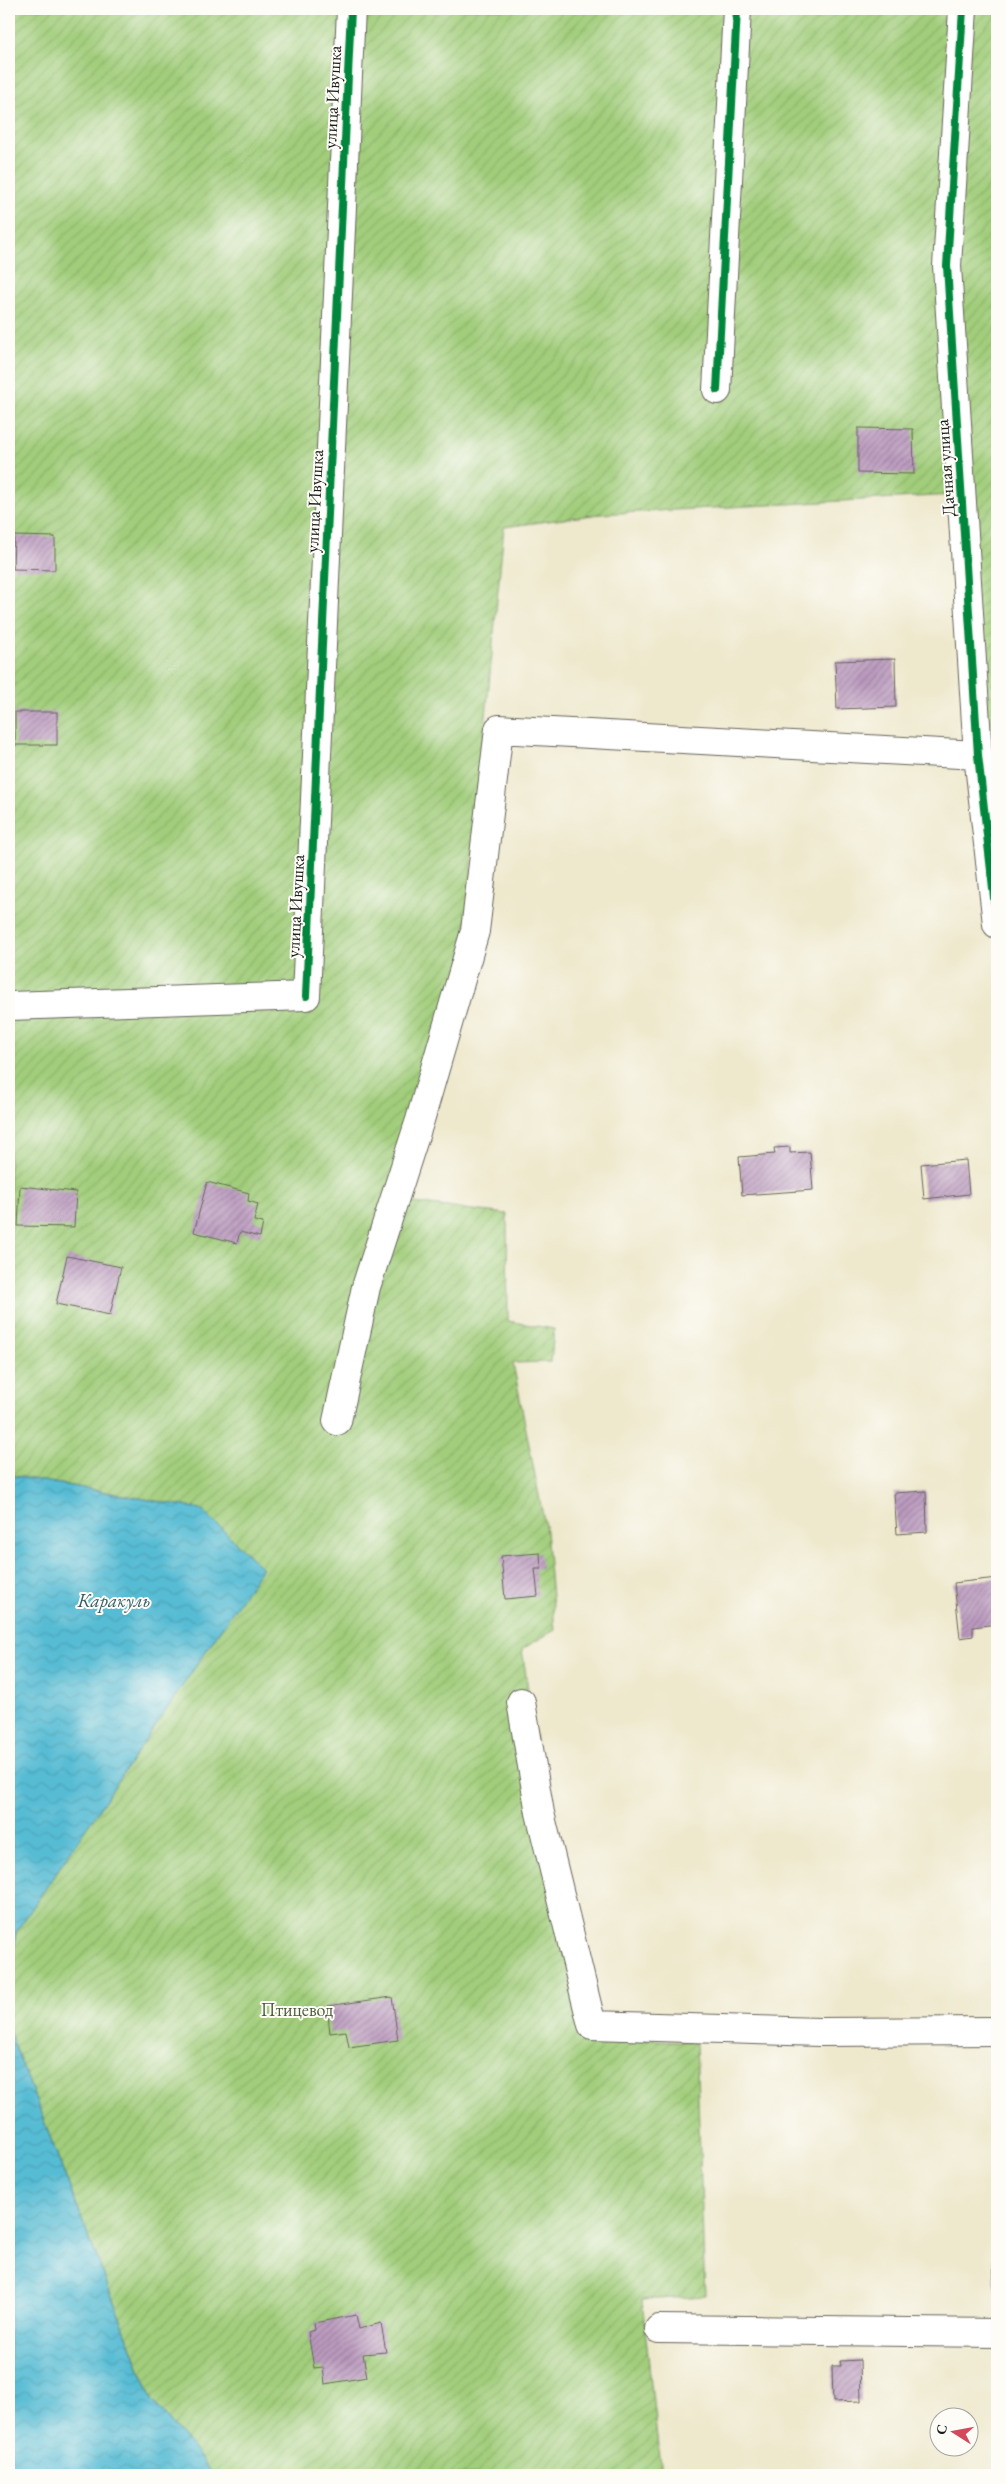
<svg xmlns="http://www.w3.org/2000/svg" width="1006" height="2484" viewBox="0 0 1006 2484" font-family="'EB Garamond',serif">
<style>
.garden{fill:url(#garden-furrows);stroke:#5f754c}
.water{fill:url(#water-waves);stroke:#396c78}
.building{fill:url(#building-hatch)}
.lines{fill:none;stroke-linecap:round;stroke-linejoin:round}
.minor-casing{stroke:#66635a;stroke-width:30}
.minor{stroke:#fff;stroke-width:28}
.cycleway-casing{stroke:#fdfcf7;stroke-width:11}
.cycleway{stroke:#00873e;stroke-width:8}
.labels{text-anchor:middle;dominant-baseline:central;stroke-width:4;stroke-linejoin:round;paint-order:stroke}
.street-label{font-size:18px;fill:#1c1c1c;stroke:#fdfcf7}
.park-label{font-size:18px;fill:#4b5a3d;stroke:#fdfcf7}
.water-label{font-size:19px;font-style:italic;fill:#335c66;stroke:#fdfcf7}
</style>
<defs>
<pattern id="garden-furrows" width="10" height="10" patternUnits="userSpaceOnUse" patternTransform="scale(1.25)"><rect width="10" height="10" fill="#a2ce7b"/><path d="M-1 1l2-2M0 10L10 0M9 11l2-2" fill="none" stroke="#8bb06a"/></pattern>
<pattern id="water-waves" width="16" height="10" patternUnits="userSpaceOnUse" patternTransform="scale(1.25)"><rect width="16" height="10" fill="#56bcd4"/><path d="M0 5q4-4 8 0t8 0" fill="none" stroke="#4aa1b5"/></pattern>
<pattern id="building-hatch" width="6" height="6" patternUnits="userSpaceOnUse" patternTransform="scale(1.25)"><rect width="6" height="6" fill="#bb9abf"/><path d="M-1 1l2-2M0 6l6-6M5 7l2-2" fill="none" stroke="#977d9a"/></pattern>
</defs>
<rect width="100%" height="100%" fill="#fdfcf7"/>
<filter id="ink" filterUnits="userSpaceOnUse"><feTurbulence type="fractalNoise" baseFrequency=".02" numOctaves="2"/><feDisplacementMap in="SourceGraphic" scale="10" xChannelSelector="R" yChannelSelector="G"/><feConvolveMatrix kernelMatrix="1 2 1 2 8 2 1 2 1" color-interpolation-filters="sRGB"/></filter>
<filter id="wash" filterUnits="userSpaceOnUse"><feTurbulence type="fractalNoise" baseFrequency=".0096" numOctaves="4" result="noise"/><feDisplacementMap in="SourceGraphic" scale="20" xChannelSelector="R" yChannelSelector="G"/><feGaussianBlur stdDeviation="1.12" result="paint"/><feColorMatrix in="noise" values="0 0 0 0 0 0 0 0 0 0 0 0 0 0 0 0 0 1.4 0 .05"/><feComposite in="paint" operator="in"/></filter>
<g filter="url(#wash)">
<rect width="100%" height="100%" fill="#eee8cc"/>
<polygon class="garden" points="9,9 997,9 997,783 954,495 600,514 504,527 463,959 388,1200 507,1214 508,1321 554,1329 551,1362 513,1363 546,1531 555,1630 522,1649 580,2036 696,2042 705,2296 642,2300 661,2475 214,2475 152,2400 9,2031 9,1997 16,1932 262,1568 201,1509 9,1475"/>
<g class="water">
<polygon points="9,1475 201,1509 262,1568 16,1932 9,1997"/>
<polygon points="9,2031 152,2400 214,2475 9,2475"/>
</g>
<g id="blocks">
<g class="building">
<polygon points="858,428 913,429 914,474 858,473"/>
<polygon points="14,536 55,537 55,570 13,569"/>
<polygon points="895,659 896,707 837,709 835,661"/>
<rect x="15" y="712" width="42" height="33"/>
<polygon points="790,1147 790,1153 810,1152 813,1190 742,1195 739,1157 775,1154 774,1148"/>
<polygon points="966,1160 969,1194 924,1199 921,1164"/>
<polygon points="207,1182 249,1193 248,1201 258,1204 254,1221 263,1223 260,1237 240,1232 237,1243 194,1232"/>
<polygon points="20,1186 76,1192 74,1227 18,1226"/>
<polygon points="67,1256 121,1267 110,1315 56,1304"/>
<polygon points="926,1491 927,1532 897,1534 894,1493"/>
<polygon points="540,1553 541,1569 535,1569 538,1596 505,1599 501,1556"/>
<polygon points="997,1578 997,1624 973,1627 973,1636 960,1638 954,1583"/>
<polygon points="392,1997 398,2040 349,2047 346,2031 330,2033 327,2006"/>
<polygon points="993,2264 997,2264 997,2295 996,2295"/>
<polygon points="356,2315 359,2329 381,2323 386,2352 363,2354 367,2377 325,2384 323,2367 314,2368 308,2332 315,2330 314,2323"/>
<polygon points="860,2360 861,2401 833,2402 832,2366 841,2366 840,2361"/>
</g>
</g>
</g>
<g filter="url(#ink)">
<use href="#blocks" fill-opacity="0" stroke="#66635a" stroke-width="1"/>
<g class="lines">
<g class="minor-casing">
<g id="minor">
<polyline points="963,9 947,266 978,755 997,924"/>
<polyline points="717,390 737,9"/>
<polyline points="9,1006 306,996 351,9"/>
<polyline points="337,1421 366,1287 420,1120 475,931 499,729 978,755"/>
<polyline points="521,1702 540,1813 592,2025 819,2032 997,2031"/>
<polyline points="659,2329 997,2333"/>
</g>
</g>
<use href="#minor" class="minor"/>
<g class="cycleway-casing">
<g id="cycleway">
<polyline points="963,9 947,266 978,755 997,924"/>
<polyline points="717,390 737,9"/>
<polyline points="306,996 351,9"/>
</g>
</g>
<use href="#cycleway" class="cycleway"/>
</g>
</g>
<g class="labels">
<g class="street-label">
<text transform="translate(332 97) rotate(-87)">улица Ивушка</text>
<text transform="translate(945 468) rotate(-94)">Дачная улица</text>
<text transform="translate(314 501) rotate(-87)">улица Ивушка</text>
<text transform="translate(295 906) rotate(-87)">улица Ивушка</text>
</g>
<g class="park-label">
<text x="297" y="2009">Птицевод</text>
</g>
<g class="water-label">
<text x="114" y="1600">Каракуль</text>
</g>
</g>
<rect width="1006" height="2484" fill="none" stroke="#fdfcf7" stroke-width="30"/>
<g transform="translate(954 2432) rotate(281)"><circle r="24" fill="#fdfcf7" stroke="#a3a29f"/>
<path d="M0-4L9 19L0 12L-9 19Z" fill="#d1495b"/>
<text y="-8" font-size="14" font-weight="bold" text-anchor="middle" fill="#1c1c1c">С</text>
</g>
</svg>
